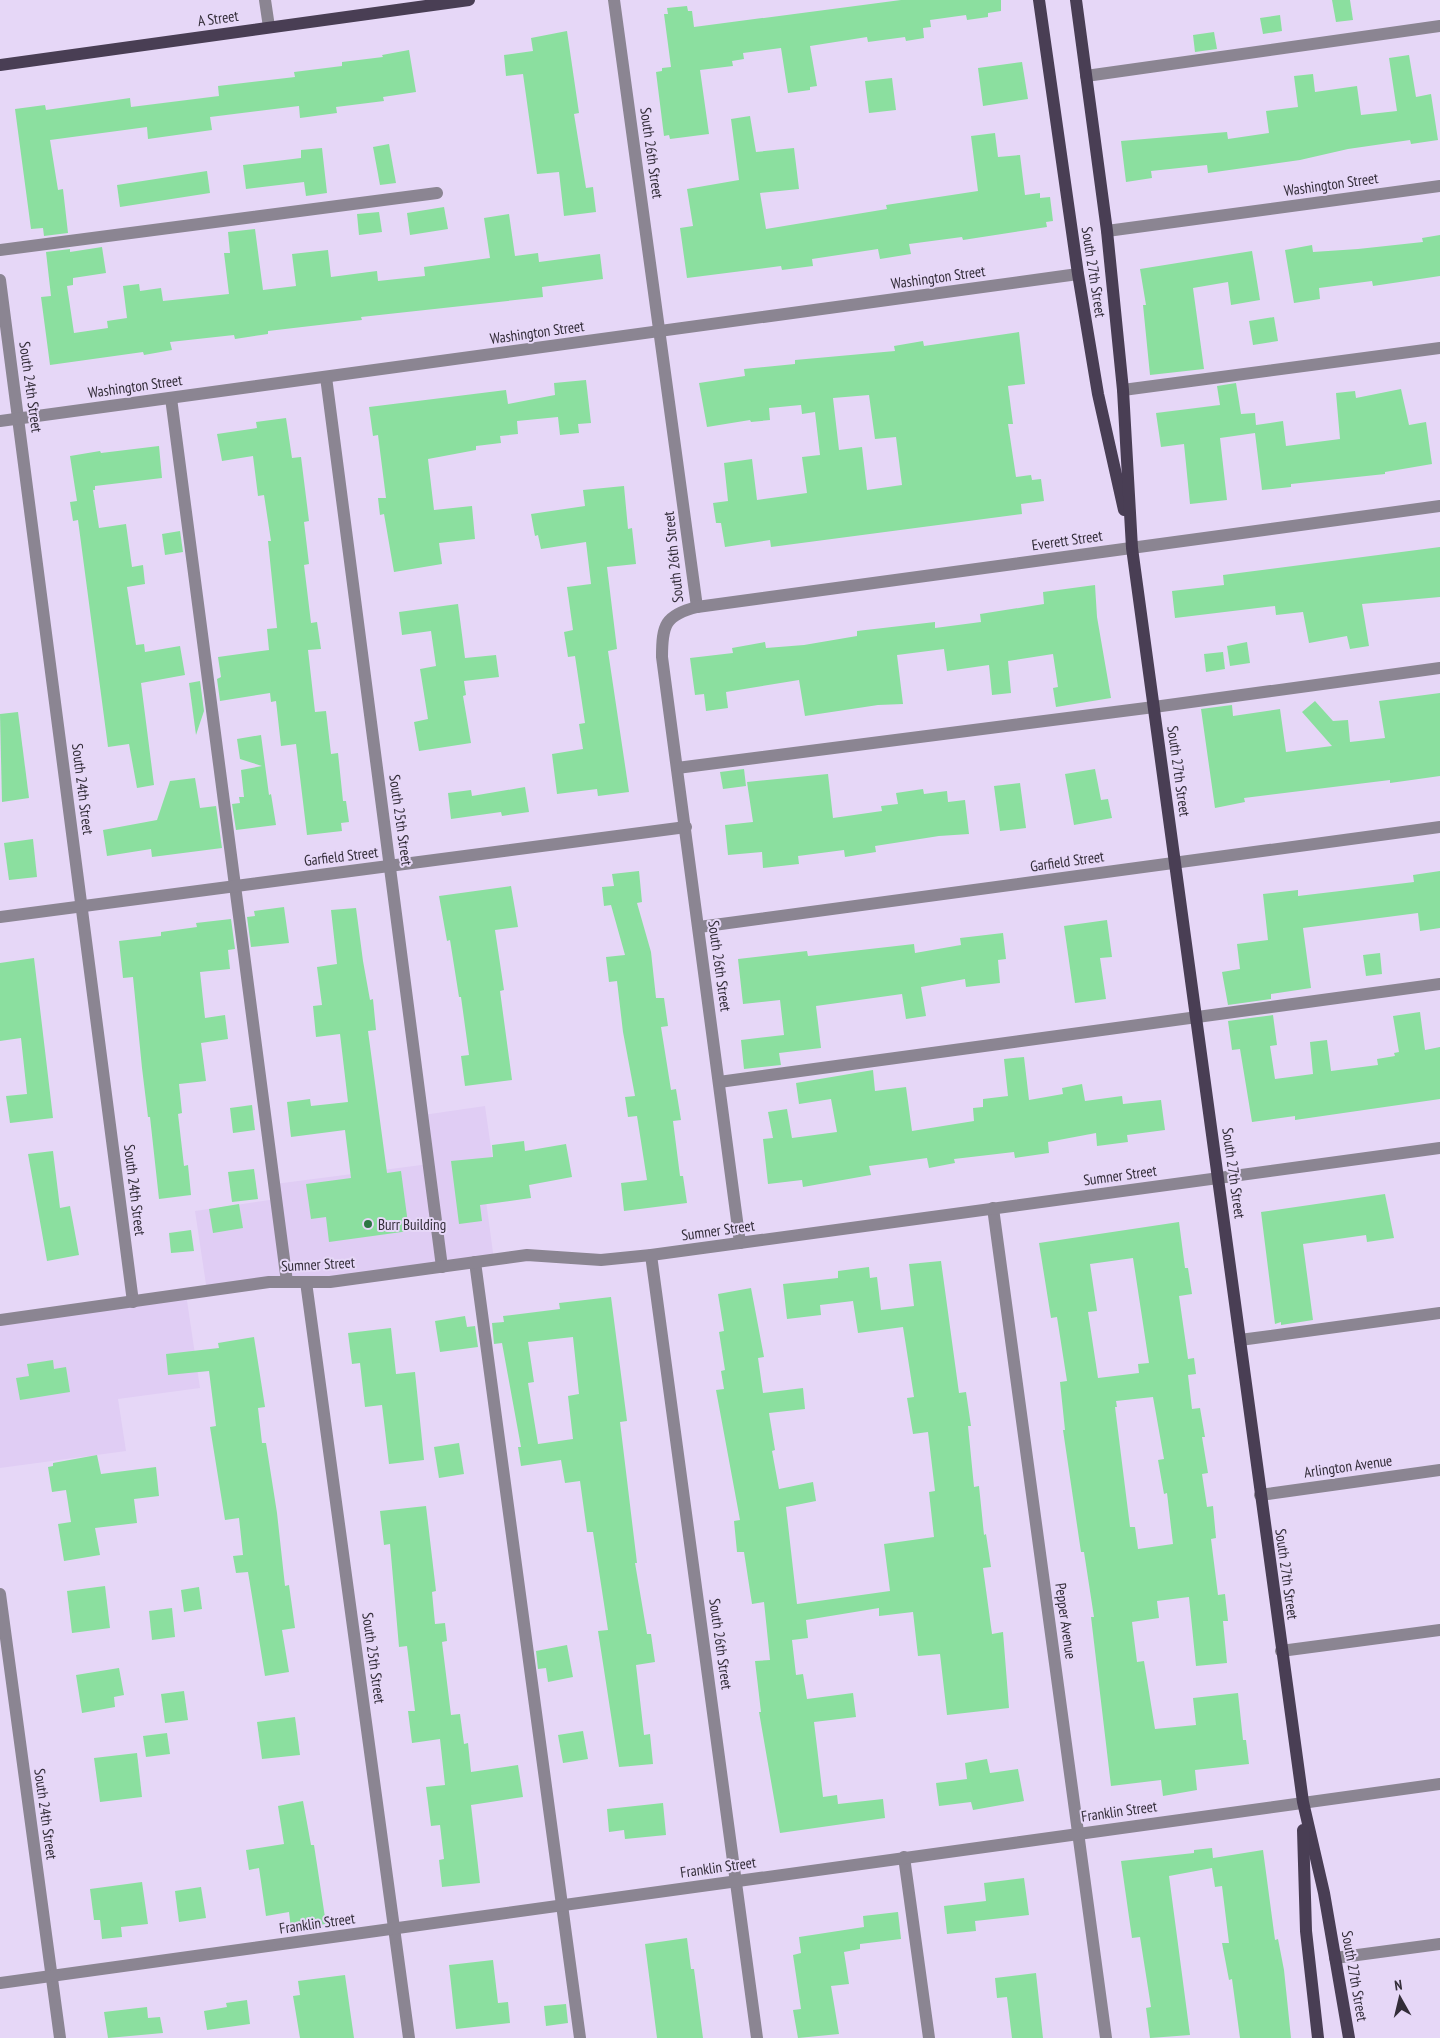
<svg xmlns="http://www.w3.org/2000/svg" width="1440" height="2038" viewBox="0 0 1440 2038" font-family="'PT Sans Narrow',sans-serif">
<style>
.built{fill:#e0cdf4}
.building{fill:#8bdf9f;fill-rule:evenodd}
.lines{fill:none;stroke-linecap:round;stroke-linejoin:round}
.minor{stroke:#8b8592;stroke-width:12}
.major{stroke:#493e54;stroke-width:12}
.poi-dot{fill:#2d7643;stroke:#e6d7f7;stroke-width:2}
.labels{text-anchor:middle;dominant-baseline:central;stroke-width:4;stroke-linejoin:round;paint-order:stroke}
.street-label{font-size:15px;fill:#332d39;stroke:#e6d7f7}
.poi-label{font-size:15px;fill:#332d39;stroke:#e6d7f7;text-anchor:start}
</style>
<rect width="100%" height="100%" fill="#e6d7f7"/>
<g class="built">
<polygon points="485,1106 493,1162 481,1164 494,1260 207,1291 195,1211 276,1199 275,1184 429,1164 423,1115"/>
<polygon points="186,1294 200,1388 118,1399 126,1451 0,1468 0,1320"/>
</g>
<g class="building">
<polygon points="901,0 1001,0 1001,11 988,13 988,17 967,20 966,15 930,20 931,27 923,28 924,38 906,41 905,37 868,42 867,37 810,46 817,86 810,87 810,90 788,93 781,48 743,53 744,59 732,61 733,66 700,70 709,134 670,139 669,135 664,136 656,72 662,71 662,68 671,67 664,14 668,14 667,8 687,6 688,11 692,11 694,27"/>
<polygon points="1332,0 1350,0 1353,20 1336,22"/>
<polygon points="1280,15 1282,31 1263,34 1260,18"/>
<polygon points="567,31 579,113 574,114 586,188 593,187 596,212 564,216 559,172 537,174 523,74 506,76 504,55 533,51 531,38"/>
<polygon points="1214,32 1217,49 1195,52 1193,35"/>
<polygon points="409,50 416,92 383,97 384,101 336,107 337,113 300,118 299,106 210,117 212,130 148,139 147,127 50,140 58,190 63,189 68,233 44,236 43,228 31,229 15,109 45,105 46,110 130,98 131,107 219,96 218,86 295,77 294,72 342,66 342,62 383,57 382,55"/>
<polygon points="1409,55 1416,97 1431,94 1438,140 1411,144 1410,140 1348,149 1300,160 1208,173 1207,165 1151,171 1152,178 1126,182 1121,141 1227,132 1228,139 1269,133 1266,111 1298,107 1294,76 1313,74 1315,92 1357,86 1361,115 1397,111 1389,58"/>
<polygon points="1022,62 1028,99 983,106 978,68"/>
<polygon points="892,78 896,110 869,113 865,81"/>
<polygon points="750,116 756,152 794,148 799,189 760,193 766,229 887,209 886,205 978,191 971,136 995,133 998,157 1020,155 1025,195 1040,193 1040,198 1050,197 1053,221 1046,222 1047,227 963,240 962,237 909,244 911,254 880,259 878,249 812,259 813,266 782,270 781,266 687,278 680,228 693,226 687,189 739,180 731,119"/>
<polygon points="389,144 396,183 380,185 373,147"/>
<polygon points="322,148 327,193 306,196 304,182 246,189 243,165 301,158 301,150"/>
<polygon points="207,171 210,193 120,207 117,185"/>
<polygon points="444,207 448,229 410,235 407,213"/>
<polygon points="379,212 382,232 359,235 357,214"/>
<polygon points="509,214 515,256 538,253 539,262 600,254 603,279 542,287 543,297 361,317 362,320 268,331 268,334 235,339 234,335 170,342 172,350 144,355 143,352 50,365 41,297 51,296 46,252 70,249 70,252 102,247 106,273 73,278 73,285 67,286 74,333 108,328 107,321 127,318 123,286 139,284 140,291 161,288 163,301 229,294 224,253 230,253 228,232 255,229 263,290 296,286 292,254 328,250 331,277 377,271 378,281 425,276 424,267 490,258 484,218"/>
<polygon points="1440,235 1440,276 1373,286 1372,281 1319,288 1320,299 1294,303 1285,250 1312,245 1313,252 1358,249 1423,242 1422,238"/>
<polygon points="1252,251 1260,300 1231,305 1228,282 1193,288 1204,369 1150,375 1143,305 1146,305 1140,269"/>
<polygon points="1274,317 1278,341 1253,345 1249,321"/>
<path d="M1019,332L1025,384L1008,386L1013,424H1008L1016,477L1031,475L1032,480L1041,479L1044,501L1021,504L1022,514L771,547L770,540L725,547L721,523H716L713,503L728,501L724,463L752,459L757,500L807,493L802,457L820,455L815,412L802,414L801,405L769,408L770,420L751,422L750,420L707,427L699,383L745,376L744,369L795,364V360L895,351L894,346L923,341L924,346ZM869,395L875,439L896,437L902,485L867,490L862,447L839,450L833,398Z"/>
<polygon points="586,380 591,423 578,424 579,433 560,435 558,417 517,421 518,434 500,436 501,443 476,446 476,450 428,459 434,510 472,506 475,539 439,543 442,564 394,572 384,514 380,515 378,498 386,498 378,435 373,436 369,407 506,390 508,404 555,395 554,383"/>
<polygon points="1236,383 1241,414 1255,413 1256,425 1283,421 1286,446 1340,439 1336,393 1355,391 1356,398 1401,389 1409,425 1426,422 1432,464 1385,472 1385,474 1291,484 1291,487 1262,490 1255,433 1220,438 1227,500 1190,504 1184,444 1161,447 1156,413 1220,405 1217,386"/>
<polygon points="286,418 292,458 301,457 309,521 304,522 309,564 304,565 311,623 317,622 321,649 308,650 315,712 326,711 331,754 338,753 343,801 346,801 349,822 341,823 342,831 307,835 296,744 281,746 276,701 271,702 270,693 220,701 217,679 221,677 218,657 269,650 267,629 277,628 268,541 271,541 264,495 258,496 253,456 222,461 217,434 257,428 256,422"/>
<polygon points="159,446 162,478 95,486 95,490 93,490 99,528 126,524 132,567 143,565 145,584 127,587 136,645 144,644 145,652 180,646 185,675 141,683 154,785 137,788 129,744 108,747 78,520 73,521 70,502 77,501 70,456 100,451 101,453"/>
<polygon points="624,486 628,529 632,528 636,564 607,567 617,649 608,651 629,792 598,796 597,789 557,794 552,754 583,749 579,724 585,723 575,656 568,657 564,632 573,630 567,587 591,584 586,542 541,549 538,535 535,536 531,514 585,506 583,490"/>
<polygon points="180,531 183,552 165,555 162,534"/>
<polygon points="1440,547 1440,597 1362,604 1369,646 1350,649 1347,636 1309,643 1303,612 1276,615 1275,606 1175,618 1172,591 1224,585 1223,575"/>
<polygon points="1095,585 1097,617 1111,698 1056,707 1053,688 1058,687 1053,654 1008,661 1011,693 992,695 989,665 947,671 944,649 897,655 903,704 878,705 805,716 799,680 726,692 728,708 706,711 704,694 695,695 690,658 733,653 732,648 765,642 766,648 804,645 857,636 857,631 935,622 935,628 981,622 980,614 1044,604 1043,592"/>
<polygon points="458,604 465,658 496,655 499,677 464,681 466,695 463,696 471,743 419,751 414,722 428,719 420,669 436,666 431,631 402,635 399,612"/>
<polygon points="1247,642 1250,663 1230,666 1227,646"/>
<polygon points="1223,652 1225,669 1206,672 1204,654"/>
<polygon points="200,681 204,711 196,735 189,683"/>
<polygon points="1440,693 1440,776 1390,783 1390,780 1244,798 1245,802 1215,808 1201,709 1232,705 1233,716 1280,709 1286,752 1332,746 1302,712 1315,701 1333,721 1348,720 1350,742 1385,738 1379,701"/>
<polygon points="18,712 29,798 2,802 0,714"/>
<polygon points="261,735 269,795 271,794 276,825 236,830 232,804 240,803 239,797 244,797 241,770 262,766 240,759 237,739"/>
<polygon points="744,769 746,786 723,789 720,772"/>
<polygon points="1095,769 1101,800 1108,799 1112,818 1074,825 1065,774"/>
<polygon points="828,774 833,818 882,811 881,806 898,804 896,793 923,789 924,794 947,791 948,802 965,800 969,834 939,836 875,846 876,852 845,857 844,850 798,856 799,864 763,868 762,852 728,855 725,825 753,822 747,782"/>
<polygon points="195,778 200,808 216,806 222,848 152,857 151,849 107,856 103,830 157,820 170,781"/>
<polygon points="1020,783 1026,828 1000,831 994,786"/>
<polygon points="525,787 529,812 502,816 501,812 451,819 448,793 471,790 472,796"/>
<polygon points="33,839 37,877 9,880 4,843"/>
<polygon points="639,871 642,902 637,903 651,952 656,998 664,998 668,1026 661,1027 671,1090 676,1089 681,1120 673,1121 680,1176 683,1176 687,1203 624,1211 621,1183 647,1180 637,1116 628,1117 625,1097 635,1096 623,1032 617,981 609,982 606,957 625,955 611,905 604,906 602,887 614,886 612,874"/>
<polygon points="1440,871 1440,928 1420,931 1418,913 1303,928 1311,988 1271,994 1271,999 1228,1005 1222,972 1240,969 1237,944 1268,940 1263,894 1298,890 1298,896 1357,889 1414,882 1413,875"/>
<polygon points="511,886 518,927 495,930 504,990 500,991 512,1080 465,1086 461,1056 469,1055 461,997 459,997 450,940 447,941 439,896"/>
<polygon points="284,907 289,943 251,947 247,917 255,916 254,911"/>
<polygon points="356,908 363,961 370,1000 373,999 376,1030 368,1031 387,1173 401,1171 409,1231 329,1242 326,1217 311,1219 306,1184 351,1178 345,1130 291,1137 287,1102 310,1099 311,1106 348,1102 340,1034 316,1037 313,1006 322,1005 317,967 337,964 331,910"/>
<polygon points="231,919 235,949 228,950 230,969 200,972 205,1018 225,1015 228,1039 201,1043 206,1081 179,1084 182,1113 178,1114 184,1166 188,1165 191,1195 159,1199 150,1117 148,1117 142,1068 133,977 123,978 119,941 161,936 161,932 197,927 196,923"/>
<polygon points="1107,920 1112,957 1100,958 1106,999 1075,1003 1064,926"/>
<polygon points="1003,933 1006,959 998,960 1000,983 966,987 965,979 921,987 926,1016 906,1019 902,994 816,1006 821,1048 779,1053 781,1065 744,1069 741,1040 784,1035 780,1000 743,1004 738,959 807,951 808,956 914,944 915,953 961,945 960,938"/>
<polygon points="1380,953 1382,974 1366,976 1363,955"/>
<polygon points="34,958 53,1118 10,1123 6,1096 27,1094 21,1038 0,1041 0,963"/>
<polygon points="1420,1012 1425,1050 1440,1047 1440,1099 1295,1120 1295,1116 1252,1122 1240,1049 1232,1050 1228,1021 1273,1015 1277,1045 1270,1046 1275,1079 1313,1074 1310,1042 1327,1040 1331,1071 1378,1065 1377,1059 1395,1056 1394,1053 1399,1052 1393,1016"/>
<polygon points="1024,1057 1029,1100 1063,1094 1062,1088 1082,1084 1085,1101 1122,1096 1123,1104 1161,1100 1165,1130 1127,1135 1128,1142 1097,1146 1096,1133 1048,1142 1049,1153 1015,1158 1014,1152 954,1159 955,1163 929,1168 927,1158 869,1166 871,1175 803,1187 802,1180 768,1184 763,1139 773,1138 768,1112 787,1109 792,1138 837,1132 831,1099 799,1104 796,1083 873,1070 875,1091 906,1087 912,1131 974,1121 973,1108 983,1107 983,1099 1008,1096 1004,1059"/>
<polygon points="252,1105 255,1130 233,1133 230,1108"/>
<polygon points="524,1141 525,1151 566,1144 572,1177 529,1185 531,1198 480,1205 482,1221 459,1224 451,1161 493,1157 492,1145"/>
<polygon points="53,1151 60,1208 70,1206 79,1255 47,1261 28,1154"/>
<polygon points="254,1169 258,1199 232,1202 228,1172"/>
<polygon points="1385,1194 1394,1238 1367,1242 1366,1235 1303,1244 1313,1320 1281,1325 1281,1322 1275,1324 1261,1212"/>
<polygon points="239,1204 243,1228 213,1233 209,1209"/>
<path d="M1179,1222L1185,1268H1188L1192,1294L1179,1296L1188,1359L1194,1358L1196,1374L1188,1375L1192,1409L1200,1408L1205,1437H1202L1208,1473L1202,1474L1207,1507L1213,1506L1216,1538L1211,1539L1218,1595L1225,1594L1228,1621H1223L1227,1663L1196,1666L1189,1597L1157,1601L1159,1618L1132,1622L1137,1662L1144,1661L1155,1729L1196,1725L1193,1698L1238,1693L1243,1740H1246L1249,1764L1195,1770L1197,1790L1163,1796L1161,1780L1111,1786L1091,1617H1094L1084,1552H1081L1063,1430H1065L1060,1382L1067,1381L1057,1317L1051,1318L1039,1243ZM1133,1258L1149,1363L1138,1364L1139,1373L1098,1378L1088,1312L1097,1311L1090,1264ZM1153,1397L1164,1459L1158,1460L1164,1494L1167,1493L1173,1544L1138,1549L1135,1527H1130L1115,1407H1117L1116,1401Z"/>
<polygon points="191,1230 194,1251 171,1253 169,1233"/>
<polygon points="941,1261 959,1393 966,1392 971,1426 968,1426 974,1487 979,1486 984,1535 986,1534 991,1567 983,1568 992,1634 1003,1632 1009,1708 947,1715 940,1654 918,1656 913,1612 879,1616 879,1608 806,1620 808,1638 792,1640 796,1675 803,1674 807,1699 853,1693 856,1717 814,1722 823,1797 837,1795 838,1804 883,1799 885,1818 780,1833 759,1712 761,1712 755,1661 770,1660 764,1602 752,1604 744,1552 737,1552 734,1521 740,1520 716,1390 724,1389 721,1371 725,1370 719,1332 724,1331 718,1294 751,1288 764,1357 758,1358 763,1393 803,1388 805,1409 769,1413 775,1450 772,1451 779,1489 813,1482 816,1501 786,1507 797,1604 890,1591 884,1544 934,1537 929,1492 935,1491 928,1432 913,1434 907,1398 914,1397 903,1327 858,1333 853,1301 820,1305 821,1315 787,1319 783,1284 838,1278 838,1271 869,1267 870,1278 877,1277 881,1310 914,1306 909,1264"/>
<path d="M611,1297L627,1421L620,1422L637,1563H635L647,1634H651L655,1662L636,1665L644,1735L650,1734L653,1764L619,1767L598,1631L608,1630L593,1532H587L580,1481L565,1483L561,1460L521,1466L518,1447H521L502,1343L494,1344L492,1323L504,1322L503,1316L560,1309L559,1303ZM573,1337L579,1394L568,1396L573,1439L538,1444L528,1383L534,1382L528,1342Z"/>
<polygon points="465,1316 467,1327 475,1326 478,1347 440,1352 435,1321"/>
<polygon points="391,1328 396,1374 415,1372 424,1460 389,1464 382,1405 365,1407 360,1363 352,1364 348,1333"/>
<polygon points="254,1337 265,1407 258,1408 262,1443 266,1443 277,1513 285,1586 289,1585 295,1628 282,1630 289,1672 265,1676 248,1572 236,1573 233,1556 243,1555 239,1518 225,1520 210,1427 216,1426 209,1371 168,1375 166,1354 219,1348 218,1343"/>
<polygon points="53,1360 54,1369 66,1367 70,1392 20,1400 16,1378 29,1376 27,1364"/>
<polygon points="459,1443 464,1474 439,1478 434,1447"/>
<polygon points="97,1455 101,1474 156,1467 159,1496 134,1499 137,1523 95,1528 100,1555 64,1561 58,1524 71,1522 66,1490 52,1492 48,1467 53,1466 53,1463"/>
<polygon points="426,1506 436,1591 432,1592 435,1624 445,1623 447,1641 442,1642 451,1715 460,1714 464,1744 468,1743 471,1772 518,1765 523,1797 471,1805 480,1883 442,1887 439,1860 444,1859 440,1825 431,1826 426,1787 445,1785 440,1739 412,1743 408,1711 415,1711 407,1646 399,1647 390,1544 384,1545 380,1511"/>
<polygon points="105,1586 110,1628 72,1633 67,1591"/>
<polygon points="199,1587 202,1609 184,1612 181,1590"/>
<polygon points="172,1608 175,1637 152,1640 149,1611"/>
<polygon points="567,1645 573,1677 548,1682 546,1668 538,1669 536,1651"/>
<polygon points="119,1668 124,1695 114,1697 115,1707 82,1713 76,1675"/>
<polygon points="184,1691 188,1720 165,1723 161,1694"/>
<polygon points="295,1717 300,1755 262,1759 257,1722"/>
<polygon points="583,1731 588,1759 563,1763 558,1735"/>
<polygon points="167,1733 170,1754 146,1757 143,1736"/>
<polygon points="137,1753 142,1797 100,1802 94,1758"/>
<polygon points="987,1759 990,1773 1018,1769 1024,1801 973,1810 971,1802 939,1806 936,1783 967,1779 965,1763"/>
<polygon points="303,1801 311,1845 314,1845 326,1924 291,1929 289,1912 266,1916 259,1868 249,1870 246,1850 284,1844 278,1806"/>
<polygon points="663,1803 666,1835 625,1839 624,1830 609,1832 607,1809"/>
<polygon points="1212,1848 1213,1858 1263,1850 1275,1940 1278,1939 1284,1970 1291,2038 1240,2038 1232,1979 1229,1980 1222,1943 1229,1943 1222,1886 1215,1887 1212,1868 1169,1876 1190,2035 1150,2038 1146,2008 1151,2007 1140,1937 1132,1938 1121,1861 1194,1853 1194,1850"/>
<polygon points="1024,1878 1029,1915 975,1921 976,1931 947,1934 944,1906 986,1901 984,1883"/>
<polygon points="142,1882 148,1924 121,1927 122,1937 102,1939 100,1920 94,1920 90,1889"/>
<polygon points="201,1887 206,1918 179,1922 175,1891"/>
<polygon points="898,1912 901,1939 860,1944 860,1949 844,1952 849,1984 831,1986 839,2034 798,2038 793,2010 801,2009 793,1955 801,1953 799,1937 864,1927 863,1916"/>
<polygon points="687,1938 691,1969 694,1969 703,2038 657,2038 645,1944"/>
<polygon points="493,1960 498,2003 508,2002 510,2023 456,2029 449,1965"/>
<polygon points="1036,1973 1043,2038 1012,2038 1007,1997 997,1998 995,1978"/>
<polygon points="345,1975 354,2038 300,2038 293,1996 300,1995 298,1981"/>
<polygon points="247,2000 250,2024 207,2030 204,2011 227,2007 226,2003"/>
<polygon points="566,2004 568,2023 546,2026 544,2006"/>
<polygon points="147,2007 148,2018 160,2017 163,2033 108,2038 104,2012"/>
</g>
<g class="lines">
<g class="minor">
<polyline points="265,0 269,27"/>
<polyline points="614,0 697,607"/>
<polyline points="1086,76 1440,26"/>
<polyline points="1107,231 1440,186"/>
<polyline points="0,250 437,193"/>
<polyline points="0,280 133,1302"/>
<polyline points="326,377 442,1267"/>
<polyline points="1123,390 1440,348"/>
<polyline points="171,398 287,1282"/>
<polyline points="0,421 1078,274"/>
<polyline points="677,768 1154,707 1440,668"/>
<polyline points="0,917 686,827"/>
<polyline points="699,927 1440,827"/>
<polyline points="719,1082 1440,984"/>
<polyline points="993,1208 1106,2038"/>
<path d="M740,1243L662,657C662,625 665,615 697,607L1440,506"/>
<polyline points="651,1255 757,2038"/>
<polyline points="475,1262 580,2038"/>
<polyline points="306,1282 409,2038"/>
<polyline points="0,1320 269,1282 330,1282 527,1255 601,1260 651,1255 1440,1148"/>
<polyline points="1240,1340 1440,1313"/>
<polyline points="1260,1495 1440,1470"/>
<polyline points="0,1594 60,2038"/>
<polyline points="1281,1651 1440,1630"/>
<polyline points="904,1857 929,2038"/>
<polyline points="1335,1958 1440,1944"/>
<polyline points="0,1983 1440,1784"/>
</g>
<g class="major">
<polyline points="1039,0 1078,274 1098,394 1124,510"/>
<polyline points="1076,0 1107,231 1123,390 1132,548 1303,1802 1324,1893 1349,2038"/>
<polyline points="0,65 469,0"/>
<polyline points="1303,1830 1306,1931 1318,2038"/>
</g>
</g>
<circle class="poi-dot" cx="368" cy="1224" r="5"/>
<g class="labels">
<g class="street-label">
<text transform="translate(218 18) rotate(-8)">A Street</text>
<text transform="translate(652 153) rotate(82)">South 26th Street</text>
<text transform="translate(1331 184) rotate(-8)">Washington Street</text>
<text transform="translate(1094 272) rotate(81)">South 27th Street</text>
<text transform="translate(938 277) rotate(-8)">Washington Street</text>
<text transform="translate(537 332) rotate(-8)">Washington Street</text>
<text transform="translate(135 386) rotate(-8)">Washington Street</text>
<text transform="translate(31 387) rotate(82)">South 24th Street</text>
<text transform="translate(1067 540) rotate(-8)">Everett Street</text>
<text transform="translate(673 557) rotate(-96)">South 26th Street</text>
<text transform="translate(1179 771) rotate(82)">South 27th Street</text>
<text transform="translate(83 789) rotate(83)">South 24th Street</text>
<text transform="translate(401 820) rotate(82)">South 25th Street</text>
<text transform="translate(341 856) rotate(-7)">Garfield Street</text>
<text transform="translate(1067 861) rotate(-8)">Garfield Street</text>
<text transform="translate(720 966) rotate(82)">South 26th Street</text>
<text transform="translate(1234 1173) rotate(82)">South 27th Street</text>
<text transform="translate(1120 1175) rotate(-8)">Sumner Street</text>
<text transform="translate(135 1190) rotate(83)">South 24th Street</text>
<text transform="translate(718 1230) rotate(-8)">Sumner Street</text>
<text transform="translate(318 1264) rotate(-3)">Sumner Street</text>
<text transform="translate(1348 1466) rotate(-8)">Arlington Avenue</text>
<text transform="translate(1287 1574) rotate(82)">South 27th Street</text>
<text transform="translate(1066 1621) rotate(82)">Pepper Avenue</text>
<text transform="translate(721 1644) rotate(82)">South 26th Street</text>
<text transform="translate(374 1658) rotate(82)">South 25th Street</text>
<text transform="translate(1119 1811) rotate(-8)">Franklin Street</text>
<text transform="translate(46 1814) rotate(82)">South 24th Street</text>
<text transform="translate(718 1867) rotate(-8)">Franklin Street</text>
<text transform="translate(317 1923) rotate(-8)">Franklin Street</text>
<text transform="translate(1355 1976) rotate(80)">South 27th Street</text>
</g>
<g class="poi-label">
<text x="378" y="1224">Burr Building</text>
</g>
</g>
<g transform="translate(1400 1998) rotate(352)" stroke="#e6d7f7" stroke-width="4" paint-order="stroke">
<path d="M0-4L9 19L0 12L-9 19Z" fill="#332d39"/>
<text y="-8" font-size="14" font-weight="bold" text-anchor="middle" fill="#332d39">N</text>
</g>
</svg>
